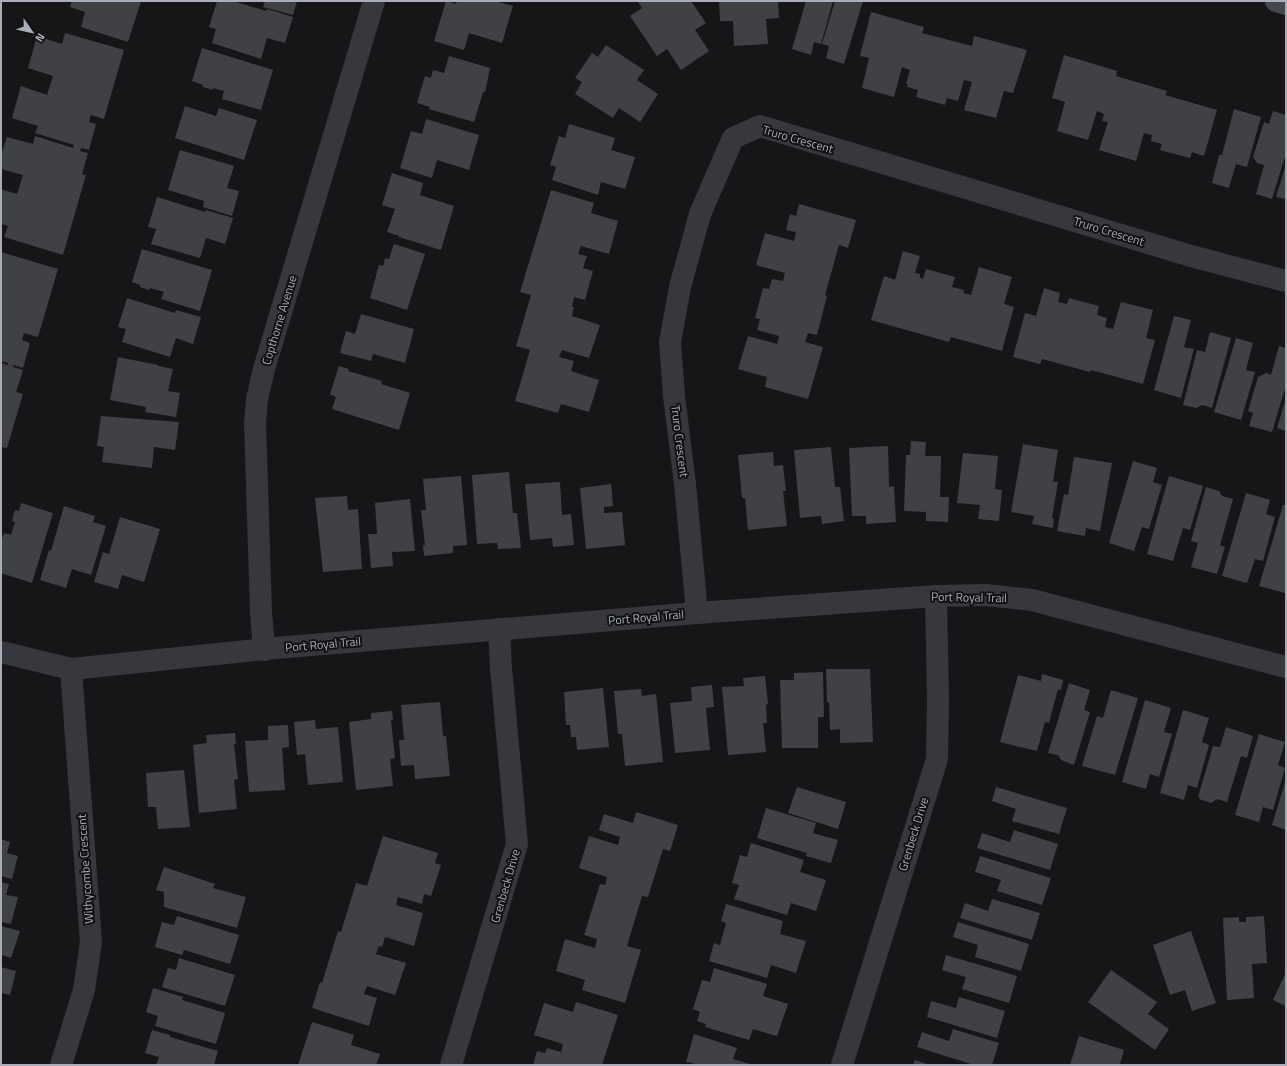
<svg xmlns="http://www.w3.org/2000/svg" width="1287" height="1066" viewBox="0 0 1287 1066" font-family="'Titillium Web',sans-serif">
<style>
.building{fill:#404145}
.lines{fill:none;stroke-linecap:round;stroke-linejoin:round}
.minor{stroke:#37383d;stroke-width:22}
.tertiary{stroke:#37383d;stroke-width:22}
.secondary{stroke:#45474d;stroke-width:22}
.labels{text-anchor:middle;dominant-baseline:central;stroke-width:4;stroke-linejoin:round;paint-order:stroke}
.street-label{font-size:12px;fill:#a8adb8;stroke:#111113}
</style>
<rect width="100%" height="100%" fill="#161618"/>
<g class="building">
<polygon points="72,1 141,1 128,42 81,27 85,12 70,7"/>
<polygon points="217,1 233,1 266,11 267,9 293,17 285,43 267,38 261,59 212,43 216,29 209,27"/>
<polygon points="265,1 297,1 293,15 263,7"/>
<polygon points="446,1 456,4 457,1 495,1 513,6 502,43 469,33 464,50 434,41"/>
<polygon points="639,1 691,1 706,23 695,30 709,51 681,70 667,49 657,56 630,16 642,8 638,2"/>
<polygon points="719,1 778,1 779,18 766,19 768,44 734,46 733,21 720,21"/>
<polygon points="806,1 833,1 821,44 814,42 811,55 792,49"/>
<polygon points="835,1 863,1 844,64 826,58 829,46 822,44"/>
<polygon points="871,12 924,27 922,33 972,46 974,36 1027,50 1013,93 1004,91 996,118 964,110 972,82 964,80 958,101 947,98 945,105 916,97 918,90 907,87 908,84 906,84 910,70 902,67 894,97 862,88 869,58 860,56"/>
<polygon points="65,33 124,50 104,119 91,115 89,122 96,124 89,150 81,148 80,151 88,153 82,174 86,175 63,255 4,237 8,226 1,224 1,189 17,194 23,175 1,169 1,155 7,137 33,144 35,136 73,148 74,145 35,133 38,126 12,118 21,86 47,95 53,76 28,68 37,36 62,44"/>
<polygon points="606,45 644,70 637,80 658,94 640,122 619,108 613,118 575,94 582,82 575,78 592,53 598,57"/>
<polygon points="202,48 273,70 261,110 222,99 224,91 213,88 213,90 203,87 203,85 192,81"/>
<polygon points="1064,55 1117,71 1116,76 1167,91 1165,95 1217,110 1204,156 1192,152 1190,158 1160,150 1162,144 1151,141 1152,135 1144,133 1136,161 1099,150 1108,122 1102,121 1104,114 1097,111 1088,140 1057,131 1065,102 1052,98"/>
<polygon points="449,56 490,68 485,92 483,92 474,122 429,109 430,107 417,103 425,76 431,78 433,70 444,73"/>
<polygon points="185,106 216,116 219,108 257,120 244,160 175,138"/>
<polygon points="1234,109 1261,117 1247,167 1236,164 1229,188 1212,183 1219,155 1222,155"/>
<polygon points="1273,111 1286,115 1286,153 1272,199 1256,194 1264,165 1257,163 1253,157 1264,122 1269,124"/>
<polygon points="426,119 479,135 469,170 437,160 432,178 400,168 411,131 422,134"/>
<polygon points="569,124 615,138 611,150 635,157 625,189 601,182 598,195 552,180 556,167 550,165 559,136 565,138"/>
<polygon points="180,150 234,166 227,188 239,191 232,216 203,207 204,201 168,190"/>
<polygon points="1286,164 1286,199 1276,197"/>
<polygon points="392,173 423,183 420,195 454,206 441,250 399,237 399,236 387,232 395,209 382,205"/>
<polygon points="551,190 594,203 591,213 618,221 609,254 581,246 578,254 587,256 583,268 593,271 585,300 574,297 572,307 574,307 572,316 600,325 589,358 562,350 559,357 574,361 571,371 599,380 589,412 561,404 558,413 515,401 530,350 516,346 531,295 520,292"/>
<polygon points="157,197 205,212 206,210 233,218 225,244 206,238 200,258 151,244 156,229 148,227"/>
<polygon points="799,204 856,220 848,248 839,245 825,295 827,296 817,335 808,333 805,342 823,347 808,399 765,387 767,377 738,369 748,336 777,344 779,336 757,330 760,319 755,318 763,288 769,289 772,279 783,281 785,273 756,265 765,233 794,241 796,232 786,230 790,214 796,216"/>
<polygon points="394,244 425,254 407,310 370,298 379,265 383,266 385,258 389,259"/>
<polygon points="142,249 212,270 200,311 161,299 164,292 150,288 149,290 140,287 140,285 132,282"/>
<polygon points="903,251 920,256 915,273 920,274 920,278 923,279 926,269 955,277 952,287 964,290 963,293 971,295 979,267 1012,277 1004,304 1014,307 1002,351 951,337 949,342 871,320 884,276 895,280"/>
<polygon points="1,252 58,269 38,337 24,333 22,340 30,343 23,368 14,365 13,367 23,370 16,392 23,394 7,448 1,447 1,363 8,365 8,363 1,361"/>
<polygon points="1044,288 1060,293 1058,302 1067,304 1069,298 1099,306 1097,315 1107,318 1105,327 1113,329 1121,302 1153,310 1146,338 1155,340 1143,384 1091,370 1090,372 1042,359 1040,364 1013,357 1025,313 1036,316"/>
<polygon points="127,298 175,313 176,310 201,317 193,344 176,338 170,357 122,342 126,329 118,327"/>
<polygon points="361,314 414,329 405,363 373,354 371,361 340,353 346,331 355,334"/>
<polygon points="1174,316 1191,320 1184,347 1194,349 1181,398 1154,390"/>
<polygon points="1210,332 1231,338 1212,408 1202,405 1196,408 1183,405 1197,350 1205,352"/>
<polygon points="1236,338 1253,343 1246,370 1255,372 1241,420 1214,412"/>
<polygon points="1279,346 1286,348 1286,385 1272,432 1249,426 1253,413 1248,411 1258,377 1266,373 1271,375"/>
<polygon points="118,357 158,365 158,366 173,369 168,391 180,393 176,417 145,412 146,407 110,400"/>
<polygon points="339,366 349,369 348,371 382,381 381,384 410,393 399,430 332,409 336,397 330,394"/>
<polygon points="1286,398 1286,431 1277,428"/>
<polygon points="101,416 179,422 175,450 154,447 152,468 102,462 104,447 97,446"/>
<polygon points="911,441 926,442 925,456 941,456 940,497 949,497 948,522 926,521 926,512 904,511 906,455 910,455"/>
<polygon points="1023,444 1058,450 1053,482 1058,482 1052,518 1054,519 1053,528 1032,524 1034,516 1011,512"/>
<polygon points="888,446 889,487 894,486 896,522 866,524 866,516 852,516 849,448"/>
<polygon points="831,447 835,487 840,487 844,521 822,524 821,516 800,518 794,450"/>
<polygon points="773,452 774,466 783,465 786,491 783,491 787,526 748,530 745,498 742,498 738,455"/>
<polygon points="963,453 998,456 995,489 1002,490 999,521 978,519 980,505 957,503"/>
<polygon points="1074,457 1112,463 1100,531 1086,528 1085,536 1057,531 1064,494 1068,495"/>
<polygon points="1133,461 1157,468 1153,482 1162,485 1149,529 1142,527 1134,551 1109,543"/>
<polygon points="509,472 513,513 517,513 521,548 498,549 497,543 477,544 472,475"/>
<polygon points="461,476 467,545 453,546 453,553 424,556 423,545 425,545 421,510 426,510 423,479"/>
<polygon points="1169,476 1203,486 1190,530 1183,528 1173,561 1147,554"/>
<polygon points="560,482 562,515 571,514 574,545 553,547 552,538 530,540 525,484"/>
<polygon points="611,484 613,506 604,507 604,513 622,512 625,545 586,549 580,488"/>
<polygon points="1206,487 1219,491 1222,496 1233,499 1220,545 1225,547 1217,574 1191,567 1198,543 1191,541"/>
<polygon points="1246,493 1270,500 1266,514 1275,517 1263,561 1255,559 1247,583 1222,576"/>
<polygon points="347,496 348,510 358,509 362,569 323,572 315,498"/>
<polygon points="410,499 415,551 392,552 393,566 371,568 368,534 377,534 375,503"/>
<polygon points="21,503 53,513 32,583 1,573 1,541 4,533 11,535 15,522 12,521 15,510 19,511"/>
<polygon points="1283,505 1286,505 1286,589 1285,593 1259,586"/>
<polygon points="64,506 95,516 93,522 106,526 91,575 72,569 66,588 40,580 49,550 51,551"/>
<polygon points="120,517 160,529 144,582 122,575 118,589 94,582 103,552 109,554"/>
<polygon points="826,669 870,669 873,742 840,743 840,729 830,730 829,702 827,702"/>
<polygon points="823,672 824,717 818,717 818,748 782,748 780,680 794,680 794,673"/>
<polygon points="1042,674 1063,680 1061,690 1058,689 1049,723 1045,722 1037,751 1000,742 1018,675 1041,681"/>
<polygon points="765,676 768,704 766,705 767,723 763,723 766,752 728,755 722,687 744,686 743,678"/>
<polygon points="1069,683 1090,690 1084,710 1090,712 1074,765 1061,760 1058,755 1048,753"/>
<polygon points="712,685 714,707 706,708 710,750 675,753 670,703 692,701 691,687"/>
<polygon points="603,688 609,747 577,750 576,737 571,737 570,725 566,725 564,692"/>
<polygon points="641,689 642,696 656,694 663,762 625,766 622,734 618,734 614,691"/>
<polygon points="1111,690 1138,698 1115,775 1082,766 1097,716 1103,718"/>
<polygon points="1145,700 1171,708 1164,732 1172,734 1159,777 1150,774 1146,789 1122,782"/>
<polygon points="440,702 443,736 446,736 450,776 415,779 414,765 401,766 399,740 404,740 401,705"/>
<polygon points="1183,710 1209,718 1202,742 1209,745 1197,788 1188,785 1184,800 1160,793"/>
<polygon points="392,711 393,720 391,720 395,758 390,759 393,786 356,790 349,722 371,719 371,713"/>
<polygon points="315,720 316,729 338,727 343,782 308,785 305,754 297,755 294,722"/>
<polygon points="288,725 289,747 282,748 285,790 249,792 245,741 268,740 268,726"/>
<polygon points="1226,727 1253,736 1247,758 1241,756 1227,802 1217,799 1211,803 1199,799 1200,797 1198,797 1213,746 1220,747"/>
<polygon points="235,733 236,744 234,744 238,779 234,780 237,809 199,813 193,745 207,743 206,735"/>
<polygon points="1259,734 1285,742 1278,765 1285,768 1273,810 1263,807 1259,822 1235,815"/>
<polygon points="184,770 190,827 158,829 156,807 148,807 146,773"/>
<polygon points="1286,779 1286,830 1272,825"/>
<polygon points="797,787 846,802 838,829 788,813"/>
<polygon points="996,787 1067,808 1059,834 1012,821 1016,809 992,801"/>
<polygon points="766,808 816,823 813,833 838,840 831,863 806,856 807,853 757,838"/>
<polygon points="636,812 678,825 670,851 663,849 648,897 642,896 627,946 641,950 625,1003 582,990 585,980 556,971 565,939 595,948 597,939 584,935 600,884 605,885 607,877 579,868 589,836 618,845 620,837 599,830 604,814 633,823"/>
<polygon points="1014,830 1058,844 1050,870 977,848 982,833 1010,842"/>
<polygon points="383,836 438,853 435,863 441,865 431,896 424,894 422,904 398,897 396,905 423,913 414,946 385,937 382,947 379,946 376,954 406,963 395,995 367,986 364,994 377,998 369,1026 312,1008 320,982 322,983 338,931 341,932 356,883 367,886"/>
<polygon points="1,839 10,842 7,853 18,856 12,879 1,876"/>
<polygon points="751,843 804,860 800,872 826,880 816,911 791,903 787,915 734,899 739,885 732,883 740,855 747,857"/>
<polygon points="980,856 1051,878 1042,905 997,891 1001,880 975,872"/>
<polygon points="164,867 215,884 213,888 246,897 237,928 164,907 164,892 156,890"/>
<polygon points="1,882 9,884 6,895 18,897 11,924 1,922"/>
<polygon points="992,899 1040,913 1032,940 960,918 965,903 988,911"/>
<polygon points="726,904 783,921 780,934 806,941 796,973 771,965 767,978 709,961 714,943 720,945 726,923 721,921"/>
<polygon points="177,916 239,935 230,964 184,950 182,955 155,947 162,922 174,925"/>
<polygon points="1264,916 1267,963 1252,964 1254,998 1227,1000 1223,918 1239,917 1239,922 1246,922 1246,917"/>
<polygon points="958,922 1029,944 1021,971 975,957 978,945 953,937"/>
<polygon points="1,926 20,931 11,958 1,955"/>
<polygon points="1191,931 1216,1003 1192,1011 1185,990 1170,995 1153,945"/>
<polygon points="946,955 1017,976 1009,1003 962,989 966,977 942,970"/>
<polygon points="179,958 235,975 225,1006 162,987 168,968 176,970"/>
<polygon points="1,967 16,971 10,995 1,993"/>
<polygon points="714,968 767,984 763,996 788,1004 777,1036 753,1029 749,1040 705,1027 706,1024 697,1021 700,1012 693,1009 702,980 710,982"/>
<polygon points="1111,970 1157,1002 1148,1014 1169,1029 1155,1050 1088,1002"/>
<polygon points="1286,972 1286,1006 1273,1000"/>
<polygon points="153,988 183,997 182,1000 225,1013 216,1044 155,1026 158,1016 146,1012"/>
<polygon points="959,997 1005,1011 997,1038 927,1017 931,1001 956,1008"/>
<polygon points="576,1002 618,1015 602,1065 533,1065 537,1051 545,1053 547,1048 561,1052 563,1044 534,1035 544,1003 573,1012"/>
<polygon points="312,1022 354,1035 351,1045 380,1054 376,1065 298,1065"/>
<polygon points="953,1029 999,1043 992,1065 974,1065 917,1047 922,1032 949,1041"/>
<polygon points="152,1030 170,1035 170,1037 218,1051 214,1065 156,1065 159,1057 145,1053"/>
<polygon points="694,1034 737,1048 733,1059 753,1065 692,1065 693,1063 686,1062"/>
<polygon points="1079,1036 1124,1050 1120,1064 1123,1065 1070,1065"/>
<polygon points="915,1060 930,1065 913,1065"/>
</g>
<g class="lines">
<g class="minor">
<polyline points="697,613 685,484 674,396 670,342 680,287 700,214 733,138 760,126 1191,256 1286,281"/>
<polyline points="61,1065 84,990 91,942 71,669"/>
<polyline points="451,1065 517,844 501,668 499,629"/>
<polyline points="842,1065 937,759 938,700 936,596"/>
</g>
<g class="tertiary">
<polyline points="264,650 261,612 255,423 257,399 264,369 374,1"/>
<polyline points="1,652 71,669 275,648 697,613 936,596 986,595 1032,600 1286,667"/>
</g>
<polyline class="secondary" points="1276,1 1286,4"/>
</g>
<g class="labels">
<g class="street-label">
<text transform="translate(798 139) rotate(16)">Truro Crescent</text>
<text transform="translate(1109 231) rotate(17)">Truro Crescent</text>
<text transform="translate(279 320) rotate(-73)">Copthorne Avenue</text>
<text transform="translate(680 441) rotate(83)">Truro Crescent</text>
<text transform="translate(969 597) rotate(1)">Port Royal Trail</text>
<text transform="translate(646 617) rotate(-5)">Port Royal Trail</text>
<text transform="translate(323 644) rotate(-5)">Port Royal Trail</text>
<text transform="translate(913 834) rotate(-73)">Grenbeck Drive</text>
<text transform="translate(85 869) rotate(-94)">Withycombe Crescent</text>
<text transform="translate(505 886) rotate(-74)">Grenbeck Drive</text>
</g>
</g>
<rect width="1287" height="1066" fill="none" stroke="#a8adb8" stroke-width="4"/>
<g transform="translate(32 32) rotate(124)" stroke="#111113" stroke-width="3" paint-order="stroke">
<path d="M0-3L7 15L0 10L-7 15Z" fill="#a8adb8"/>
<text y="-6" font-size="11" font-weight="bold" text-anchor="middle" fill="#a8adb8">N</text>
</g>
</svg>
